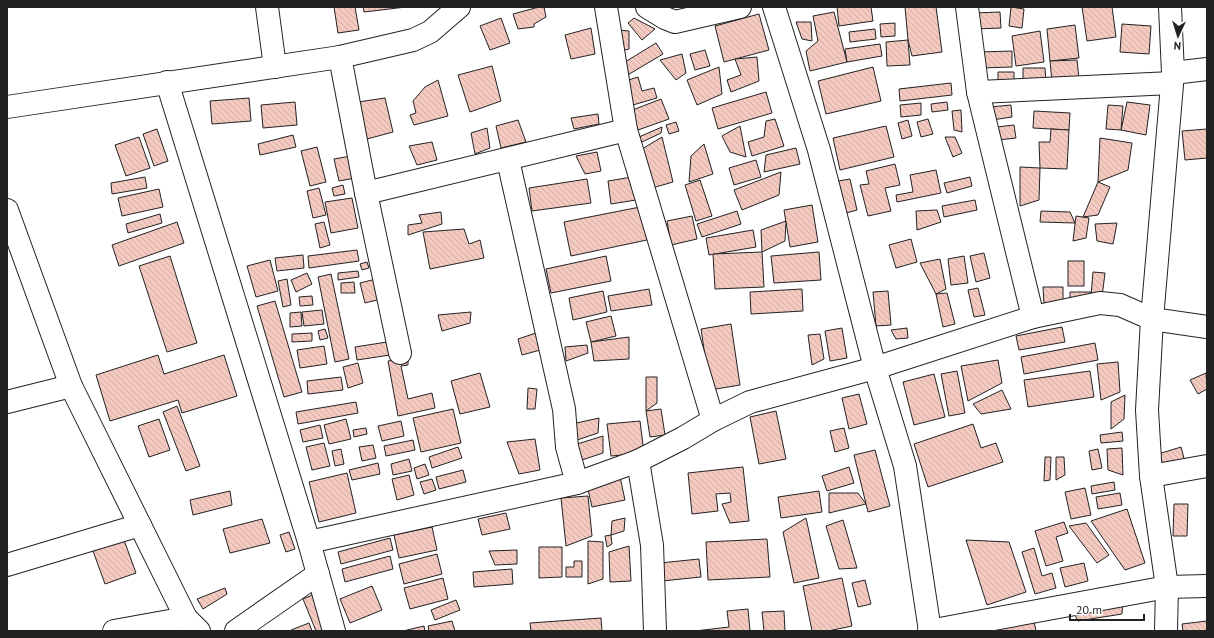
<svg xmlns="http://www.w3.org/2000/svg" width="1214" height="638" viewBox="0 0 1214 638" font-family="'PT Sans',sans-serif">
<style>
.building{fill:url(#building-back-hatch);stroke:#222}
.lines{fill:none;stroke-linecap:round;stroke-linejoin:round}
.minor-casing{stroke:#222;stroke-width:24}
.minor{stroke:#fff;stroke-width:22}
</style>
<defs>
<pattern id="building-back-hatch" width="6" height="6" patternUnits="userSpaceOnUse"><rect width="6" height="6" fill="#f3c9c0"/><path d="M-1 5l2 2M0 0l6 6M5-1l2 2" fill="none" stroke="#d0aca5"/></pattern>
</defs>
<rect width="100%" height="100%" fill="#fff"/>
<g class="building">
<polygon points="334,7 355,7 359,30 338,33"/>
<polygon points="363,7 406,7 364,12"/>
<polygon points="539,7 544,7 546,17 534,24 534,27 518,29 513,14"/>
<polygon points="837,7 871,7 873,21 839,26"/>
<polygon points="905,7 936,7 942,52 912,56 908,40"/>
<polygon points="1011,7 1024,9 1022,28 1009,26"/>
<polygon points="1082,7 1112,7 1116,37 1087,41"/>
<polygon points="834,12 847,62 810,71 806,51 818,41 813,16"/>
<polygon points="1000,12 1001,28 975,29 974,13"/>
<polygon points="759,14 769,50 724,62 715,26"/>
<polygon points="501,18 510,43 490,50 480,26"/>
<polygon points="634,18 655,29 642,40 628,23"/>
<polygon points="796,22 811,22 812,41 802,39"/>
<polygon points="895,23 895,36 881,37 880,24"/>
<polygon points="1122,24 1151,26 1149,54 1120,52"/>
<polygon points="1075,25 1079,58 1050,61 1047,29"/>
<polygon points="591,28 595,54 571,59 565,35"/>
<polygon points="875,29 876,39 850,42 849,32"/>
<polygon points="618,30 629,31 629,49 617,52"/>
<polygon points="1040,31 1044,62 1016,66 1012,36"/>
<polygon points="908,40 910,65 887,66 886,42"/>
<polygon points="656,43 663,54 626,76 625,62"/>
<polygon points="880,44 882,56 847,62 845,49"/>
<polygon points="705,50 710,66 695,70 690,54"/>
<polygon points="1012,51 1012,67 980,68 980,52"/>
<polygon points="682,54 686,73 676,80 660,60"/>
<polygon points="757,57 759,81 731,92 727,80 741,75 735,59"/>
<polygon points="1077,60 1079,79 1052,82 1050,61"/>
<polygon points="492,66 501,101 470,112 458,75"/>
<polygon points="719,67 722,94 697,105 687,80"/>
<polygon points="873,67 881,101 826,114 818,81"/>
<polygon points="1023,68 1045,68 1046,82 1023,83"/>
<polygon points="998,72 1014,72 1014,86 998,85"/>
<polygon points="638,77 642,91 654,88 657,98 626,107 619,83"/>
<polygon points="438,80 448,116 414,125 410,115 416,113 413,101 425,87"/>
<polygon points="951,83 952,95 900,101 899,89"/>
<polygon points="766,92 772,113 718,129 712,108"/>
<polygon points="249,98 251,121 212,124 210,101"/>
<polygon points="385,98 393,132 367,139 358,102"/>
<polygon points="661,99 669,119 638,130 630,111"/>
<polygon points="295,102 297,125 263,128 261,105"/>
<polygon points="947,102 948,110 932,112 931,104"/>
<polygon points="1127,102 1150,105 1146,135 1121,130"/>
<polygon points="921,103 921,115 901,117 900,105"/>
<polygon points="1011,105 1012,117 992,120 990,107"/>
<polygon points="1108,105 1123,106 1121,130 1106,129"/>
<polygon points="961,110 962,132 954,130 952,111"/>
<polygon points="1034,111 1070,113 1069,130 1033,128"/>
<polygon points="598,114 599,124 574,129 571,118"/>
<polygon points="775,119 784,146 752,156 748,142 764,137 766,121"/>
<polygon points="928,119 933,134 921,137 917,122"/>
<polygon points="518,120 526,142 501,148 496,126"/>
<polygon points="908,120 912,136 902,139 898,123"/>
<polygon points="676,122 679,131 669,134 666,125"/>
<polygon points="1014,125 1016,138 998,140 997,127"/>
<polygon points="740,126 746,157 730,152 722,136"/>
<polygon points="886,126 894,157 840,170 833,138"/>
<polygon points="662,127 661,133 642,142 639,137"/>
<polygon points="487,128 490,148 475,154 471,133"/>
<polygon points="157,129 168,161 154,166 143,134"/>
<polygon points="1051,129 1069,130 1067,169 1040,168 1039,142 1050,142"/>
<polygon points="1207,129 1207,158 1185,160 1182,131"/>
<polygon points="293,135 296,147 260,155 258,144"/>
<polygon points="139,137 150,168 126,176 115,145"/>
<polygon points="662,137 673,182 652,188 642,149"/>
<polygon points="945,137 955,137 962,153 953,157"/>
<polygon points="1100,138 1132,143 1128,170 1098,182"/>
<polygon points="432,142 437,160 417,165 409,146"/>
<polygon points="704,144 713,174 689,182 691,156"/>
<polygon points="317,147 326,182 310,186 301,151"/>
<polygon points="796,148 800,164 764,172 766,155"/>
<polygon points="597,152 601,171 585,174 576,156"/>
<polygon points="351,156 355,178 339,181 334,159"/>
<polygon points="756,160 761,177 734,185 729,168"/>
<polygon points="895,164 900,185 885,188 891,211 868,216 860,185 869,184 866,171"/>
<polygon points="1020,167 1040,168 1039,200 1020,206"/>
<polygon points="936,170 941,193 897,202 896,195 913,192 910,175"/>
<polygon points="781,172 779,195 742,210 734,190"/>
<polygon points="145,177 147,188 112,194 111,183"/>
<polygon points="632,177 636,200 611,204 608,181"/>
<polygon points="970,177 972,186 947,193 944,183"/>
<polygon points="587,179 591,203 532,211 529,188"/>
<polygon points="850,179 857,210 846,213 838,181"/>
<polygon points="700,180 712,216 696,221 685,185"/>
<polygon points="1098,182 1110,187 1098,215 1083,217"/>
<polygon points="343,185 345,194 334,196 332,188"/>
<polygon points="319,188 326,215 313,218 307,191"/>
<polygon points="159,189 163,207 122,216 118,198"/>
<polygon points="352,198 358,228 331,233 325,202"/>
<polygon points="975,200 977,210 944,217 942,206"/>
<polygon points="812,205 818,242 790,247 784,210"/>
<polygon points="640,207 647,240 571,256 564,222"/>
<polygon points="937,210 941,222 917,230 916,211"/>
<polygon points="737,211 741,224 702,237 697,224"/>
<polygon points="1041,211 1070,212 1075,223 1040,222"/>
<polygon points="441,212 442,224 408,235 408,225 422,223 419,215"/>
<polygon points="160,214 162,223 128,233 126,224"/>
<polygon points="692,216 697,239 671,245 667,221"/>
<polygon points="1076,216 1089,218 1086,238 1073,241"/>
<polygon points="786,221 785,241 762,252 761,230"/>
<polygon points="177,222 184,243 119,266 112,245"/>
<polygon points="324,222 330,245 320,248 315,224"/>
<polygon points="1117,223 1113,244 1097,241 1095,224"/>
<polygon points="464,229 469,244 480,240 484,258 430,269 423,232"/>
<polygon points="753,230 756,247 709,255 706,238"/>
<polygon points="911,239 917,262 896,268 889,245"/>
<polygon points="357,250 359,261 309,268 308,256"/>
<polygon points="762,252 764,287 715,289 713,254"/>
<polygon points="819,252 821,280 774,283 771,256"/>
<polygon points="984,253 990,278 976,282 970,256"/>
<polygon points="303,255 304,268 277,271 275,258"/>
<polygon points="170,256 197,343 167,352 139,266"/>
<polygon points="606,256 611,281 551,293 546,269"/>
<polygon points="964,256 968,283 951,285 948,259"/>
<polygon points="940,259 946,289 936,294 920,263"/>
<polygon points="270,260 278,291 256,297 247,266"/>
<rect x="1068" y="261" width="16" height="25"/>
<polygon points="367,262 369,268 362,270 360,264"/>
<polygon points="358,271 359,277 338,280 338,273"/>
<polygon points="1093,272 1105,273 1102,297 1091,296"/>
<polygon points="307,273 312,284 296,292 291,280"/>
<polygon points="331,274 349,359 335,362 318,277"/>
<polygon points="287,279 291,305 283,307 278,281"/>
<polygon points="376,279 381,299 365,303 360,283"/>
<polygon points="354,282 355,293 341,293 341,283"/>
<polygon points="1043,287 1063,287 1063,304 1044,304"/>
<polygon points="978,288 985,315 974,317 968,290"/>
<polygon points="649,289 652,305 611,311 608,296"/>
<polygon points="802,289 803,311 751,314 750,292"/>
<polygon points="603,291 607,312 573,320 569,298"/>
<polygon points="888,291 891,325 876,326 873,292"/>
<polygon points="1070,292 1091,292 1087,300 1070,300"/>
<polygon points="947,293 955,324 943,327 936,294"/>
<polygon points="312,296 313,305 300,306 299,297"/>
<polygon points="275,301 302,392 284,397 257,306"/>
<polygon points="322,310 324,324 304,326 302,312"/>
<polygon points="301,312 302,326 290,327 290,313"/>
<polygon points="471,312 470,323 442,331 438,315"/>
<polygon points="611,316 616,336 591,342 586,322"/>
<polygon points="731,324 740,385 710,390 701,329"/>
<polygon points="1062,327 1065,342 1019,350 1016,336"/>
<polygon points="842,328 847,358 830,361 825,331"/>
<polygon points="907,328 908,338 896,339 891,330"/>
<polygon points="325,329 328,338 320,340 318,331"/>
<polygon points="539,332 544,349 522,355 518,339"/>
<polygon points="312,333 312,341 292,342 292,334"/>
<polygon points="820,334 824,359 812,365 808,335"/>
<polygon points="629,337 629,359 594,361 591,342"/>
<polygon points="387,342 390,355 357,360 355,347"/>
<polygon points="1095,343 1098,360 1024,374 1021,357"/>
<polygon points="587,345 588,353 566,361 565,347"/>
<polygon points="324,346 327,364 300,368 297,350"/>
<polygon points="158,355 164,374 224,355 237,396 182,413 178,400 110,421 96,375"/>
<polygon points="408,358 408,365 401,366 408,399 432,393 435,408 398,416 388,361"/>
<polygon points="998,360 1002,383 968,401 961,366"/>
<polygon points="1118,362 1120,392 1101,400 1097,364"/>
<polygon points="358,363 363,383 348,388 343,367"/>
<polygon points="957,371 965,413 949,416 941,374"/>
<polygon points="1090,371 1094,397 1028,407 1024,380"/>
<polygon points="480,373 490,407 460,414 451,381"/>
<polygon points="1206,373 1207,389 1198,394 1190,380"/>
<polygon points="934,374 945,417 914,425 903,382"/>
<polygon points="341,377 343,390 308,394 307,381"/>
<polygon points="646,377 657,377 657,403 646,411"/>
<polygon points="528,388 537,389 535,409 527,409"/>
<polygon points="1002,390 1011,409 981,414 973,404"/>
<polygon points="859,394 867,424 849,429 842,398"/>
<polygon points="1125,395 1124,419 1111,429 1111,402"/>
<polygon points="356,402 358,413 298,424 296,412"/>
<polygon points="177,406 200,466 186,471 163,412"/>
<polygon points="453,409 461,443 421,452 413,418"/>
<polygon points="661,409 665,435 650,437 646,411"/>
<polygon points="776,411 786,459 759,464 750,417"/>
<polygon points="599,418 598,433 571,442 572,424"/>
<polygon points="159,419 170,450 149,457 138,426"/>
<polygon points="346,419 351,439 329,444 324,425"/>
<polygon points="401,421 404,436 382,441 378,426"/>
<polygon points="640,421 644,453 611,456 607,424"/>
<polygon points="973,424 981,448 996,443 1003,462 928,487 914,444"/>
<polygon points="320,425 323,438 303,442 300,430"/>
<polygon points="366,428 367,434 354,437 353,430"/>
<polygon points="844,428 849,448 835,452 830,431"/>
<polygon points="1122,432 1123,441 1101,443 1100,435"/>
<polygon points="603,436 603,453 579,461 574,445"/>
<polygon points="535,439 540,470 519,474 507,442"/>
<polygon points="413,440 415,450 386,456 384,446"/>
<polygon points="324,443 330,466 312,470 306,447"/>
<polygon points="373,445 376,458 362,461 359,447"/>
<polygon points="458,447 462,458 432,468 429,457"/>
<polygon points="1181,447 1185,462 1159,470 1155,455"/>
<polygon points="1122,448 1123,475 1108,470 1107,449"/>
<polygon points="341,449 344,464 335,466 332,451"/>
<polygon points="1098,449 1102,468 1092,470 1089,451"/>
<polygon points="875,450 890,506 868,512 854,455"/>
<polygon points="1045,457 1051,457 1050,480 1044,481"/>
<polygon points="1056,457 1064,457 1065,475 1056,480"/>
<polygon points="409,459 412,471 393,475 391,464"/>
<polygon points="378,463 380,474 352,480 349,470"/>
<polygon points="425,464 429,475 417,479 414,468"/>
<polygon points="743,467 749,521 730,523 722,504 731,502 730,493 716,494 718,511 692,514 688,473"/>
<polygon points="849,467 854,483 827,491 822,476"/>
<polygon points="463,470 466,482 439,489 436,477"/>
<polygon points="347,473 356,513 319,522 309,482"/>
<polygon points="409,475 414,495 397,500 392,479"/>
<polygon points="620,477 625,500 592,507 587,485"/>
<polygon points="432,479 436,490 424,494 420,482"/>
<polygon points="1114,482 1115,490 1092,494 1091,486"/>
<polygon points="1085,488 1091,515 1071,519 1065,492"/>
<polygon points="230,491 232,505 193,515 190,500"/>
<polygon points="819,491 822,512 781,518 778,497"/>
<polygon points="829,493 858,493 866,504 829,513"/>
<polygon points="1120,493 1122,505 1098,509 1096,497"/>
<polygon points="588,496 592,536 566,546 561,498"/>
<polygon points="1174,504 1188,504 1187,536 1173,536"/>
<polygon points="1127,509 1145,563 1125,570 1091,521"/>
<polygon points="506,513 510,529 482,535 478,519"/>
<polygon points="625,518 624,531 611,535 612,521"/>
<polygon points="806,518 819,578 794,583 783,532"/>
<polygon points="262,519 270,543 230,553 223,529"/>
<polygon points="843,520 857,568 839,569 826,526"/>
<polygon points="1064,522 1068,533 1056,537 1063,561 1046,566 1035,531"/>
<polygon points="1086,523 1109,555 1097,563 1069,526"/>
<polygon points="432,527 437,550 399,558 394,535"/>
<polygon points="289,532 295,549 286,552 280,535"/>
<polygon points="611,535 612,544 607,547 605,536"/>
<polygon points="390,538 393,550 341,564 338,552"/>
<polygon points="767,539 770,577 708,580 706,542"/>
<polygon points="124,540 136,573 105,584 93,551"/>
<polygon points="966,540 1009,542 1026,592 987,605"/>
<polygon points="588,541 603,542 603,579 588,584"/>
<polygon points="629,546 631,581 610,582 609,552"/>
<polygon points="539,547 562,547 562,577 539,578"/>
<polygon points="1034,548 1042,576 1052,573 1056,588 1035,594 1022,552"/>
<polygon points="517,550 517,564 495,565 489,551"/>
<polygon points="437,554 442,574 404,584 399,564"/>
<polygon points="390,556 393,569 345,582 342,569"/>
<polygon points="699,559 701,577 662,581 660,563"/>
<polygon points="574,561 582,561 582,577 566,577 566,567 574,567"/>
<polygon points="1084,563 1088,581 1065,587 1060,568"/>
<polygon points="512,569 513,584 474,587 473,572"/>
<polygon points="443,578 448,599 410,609 404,588"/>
<polygon points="842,578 852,626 828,631 812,631 803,586"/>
<polygon points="865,580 871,604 858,607 852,583"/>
<polygon points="372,586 382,610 350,623 340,599"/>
<polygon points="225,588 227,594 203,609 197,599"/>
<polygon points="315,594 329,627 319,631 316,631 303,599"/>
<polygon points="456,600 460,610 435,620 431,610"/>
<polygon points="1123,600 1122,614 1078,621 1073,611"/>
<polygon points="748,609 750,631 695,631 729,627 727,611"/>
<polygon points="784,611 785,631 764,631 762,612"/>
<polygon points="601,618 602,631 531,631 530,623"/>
<polygon points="452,621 455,631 429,631 428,626"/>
<polygon points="1034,621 1036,631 999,631 999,629"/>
<polygon points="1207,621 1207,631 1183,631 1182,624"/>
<polygon points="309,623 312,631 291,631 291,630"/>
<polygon points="424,626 425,631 403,631"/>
</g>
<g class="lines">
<g class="minor-casing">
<g id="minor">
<polyline points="267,7 275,67"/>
<polyline points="606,7 626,130 713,420"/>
<polyline points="647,7 665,18 675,22 740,7"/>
<polyline points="774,7 819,150 875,368 905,466 930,631"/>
<polyline points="967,7 978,92 1033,317"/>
<polyline points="340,57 366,193 400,353"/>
<polyline points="1173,73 1207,69"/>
<polyline points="167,82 309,542 334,631"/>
<polyline points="978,92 1172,83"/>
<polyline points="7,107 340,57 413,40 430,32 459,7"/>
<polyline points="508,160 564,409 567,447 577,483"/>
<polyline points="366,193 626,130"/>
<polyline points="7,210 71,386 186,618 199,631"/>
<polyline points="7,402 71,386"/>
<polyline points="638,461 652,545 655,631"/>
<polyline points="1151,476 1207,466"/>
<polyline points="309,542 577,483 638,461 683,438 713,420 750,402 875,368 1033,317 1100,303 1120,305 1152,319 1207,327"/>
<polyline points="7,565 140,525"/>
<polyline points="114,631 186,618"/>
<polyline points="236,631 318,574"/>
<polyline points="929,631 1167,587 1207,586"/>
<polyline points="1166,631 1167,587 1151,476 1147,410 1152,319 1173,73 1170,7"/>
</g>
</g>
<use href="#minor" class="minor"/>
</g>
<rect width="1214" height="638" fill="none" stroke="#222222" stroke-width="16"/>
<g transform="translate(1178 36) rotate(184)" stroke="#ffffff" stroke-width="3" paint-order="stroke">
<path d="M0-3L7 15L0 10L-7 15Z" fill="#222222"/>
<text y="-6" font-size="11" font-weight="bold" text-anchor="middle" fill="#222222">N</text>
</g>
<path d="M1070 614v6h74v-6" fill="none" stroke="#222222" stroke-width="2"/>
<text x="1076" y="614" font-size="12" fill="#222222" stroke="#ffffff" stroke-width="3" paint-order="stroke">20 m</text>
</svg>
